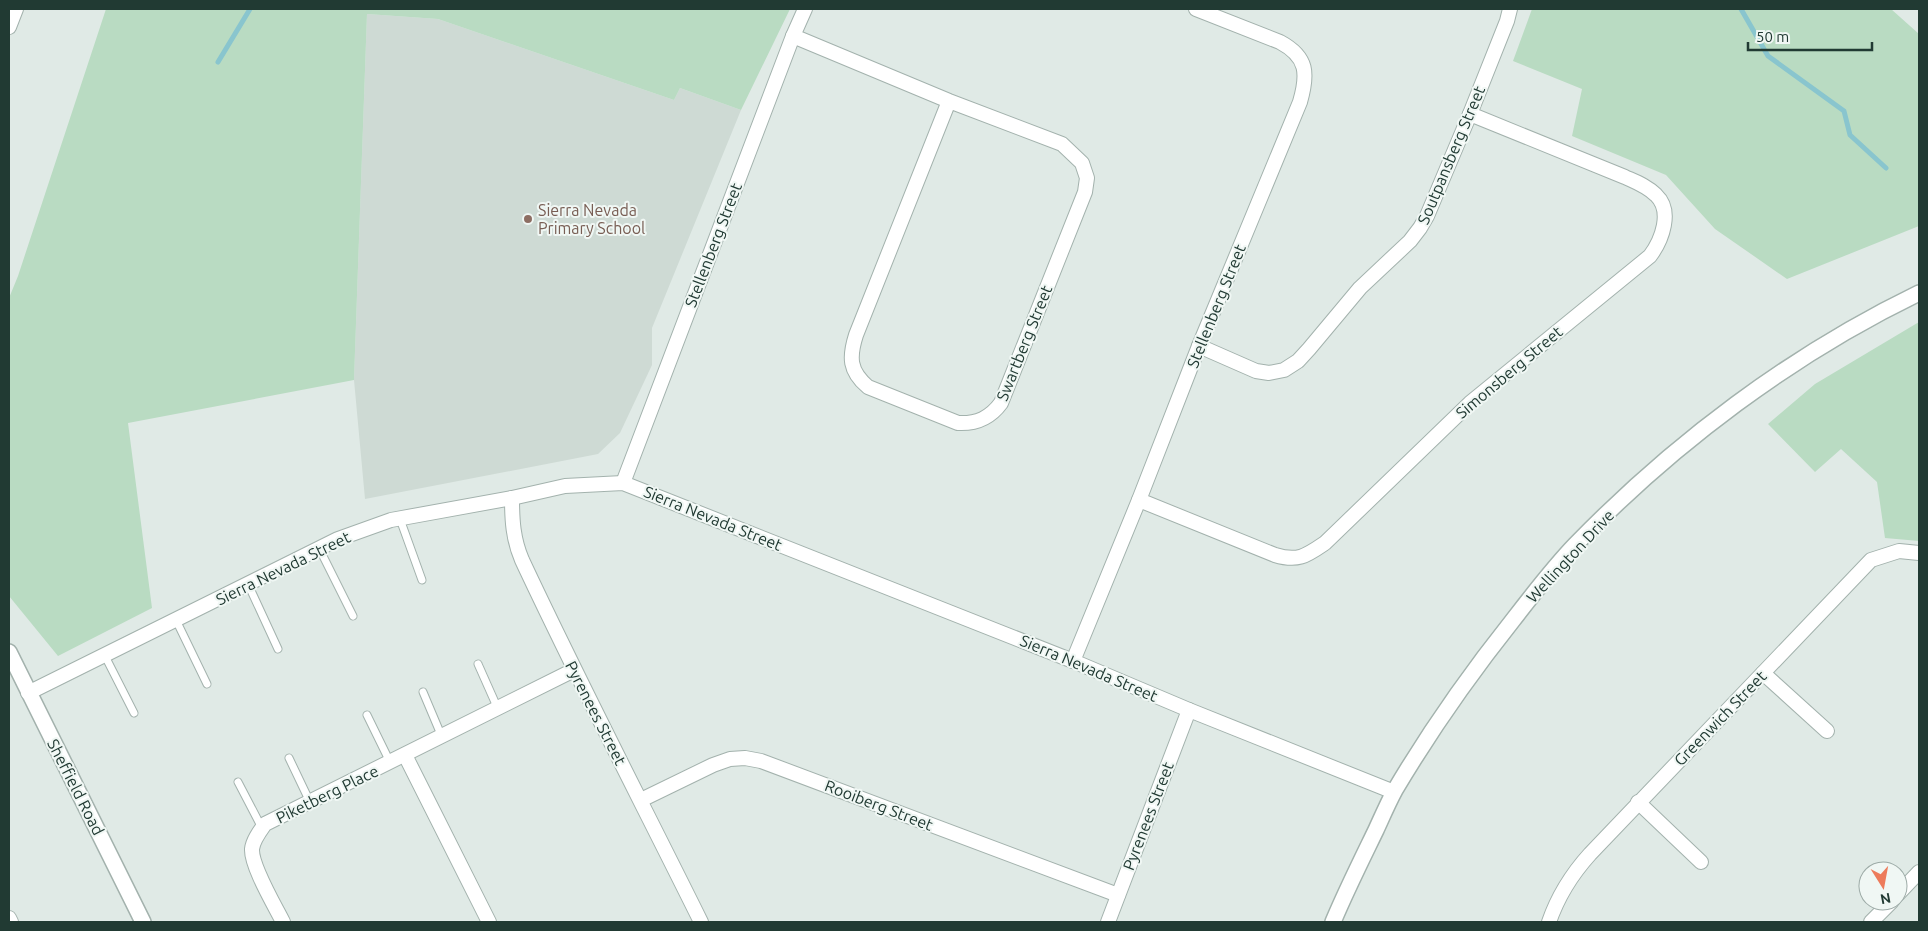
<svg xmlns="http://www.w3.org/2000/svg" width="1928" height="931" viewBox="0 0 1928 931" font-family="Ubuntu,sans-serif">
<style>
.built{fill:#cedad4}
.green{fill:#b9dbc2}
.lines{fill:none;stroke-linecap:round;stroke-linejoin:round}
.stream{stroke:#89c5ce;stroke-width:5}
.service-casing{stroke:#a3b2ad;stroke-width:9}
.minor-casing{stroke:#a3b2ad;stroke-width:16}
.tertiary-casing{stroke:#a3b2ad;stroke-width:18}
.service{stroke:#fff;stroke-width:7}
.minor{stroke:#fff;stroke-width:14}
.tertiary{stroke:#fff;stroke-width:15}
.education-dot{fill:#8d6e63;stroke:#f0f7f4;stroke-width:2}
.labels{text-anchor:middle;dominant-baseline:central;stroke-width:4;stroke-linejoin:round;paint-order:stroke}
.street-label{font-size:16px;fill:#213a33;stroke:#f0f7f4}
.education-label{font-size:16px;fill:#785e54;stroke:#f0f7f4;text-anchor:start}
</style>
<rect width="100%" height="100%" fill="#e0eae6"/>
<polygon class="built" points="367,14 438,19 674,100 680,88 741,110 652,328 652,365 620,433 598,454 365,499 354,380"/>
<g class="green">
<polygon points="106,9 790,9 741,110 680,88 674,100 438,19 367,14 354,380 128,423 152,608 58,656 9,596 9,298 18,276"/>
<polygon points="1532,9 1891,9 1919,34 1919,226 1787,279 1715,229 1666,175 1572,136 1582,89 1513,61"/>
<polygon points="1919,322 1919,541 1885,538 1877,482 1841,449 1815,472 1768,424 1815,384"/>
</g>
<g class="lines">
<g class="stream">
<polyline points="1741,9 1768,56 1844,111 1850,135 1886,168"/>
<polyline points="218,62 250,9"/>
</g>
<g class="service-casing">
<g id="service">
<polyline points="400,519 422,580"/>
<polyline points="319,548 353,616"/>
<polyline points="248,584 278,649"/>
<polyline points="176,620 207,684"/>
<polyline points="105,656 134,713"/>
<polyline points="478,664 498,709"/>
<polyline points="423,692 442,737"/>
<polyline points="367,715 390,762"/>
<polyline points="289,758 310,802"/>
<polyline points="238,782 262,828"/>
</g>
</g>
<g class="minor-casing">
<g id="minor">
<polyline points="9,27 16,9"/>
<path d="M793,36L949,101L1062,144L1082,163L1087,178L1085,192L1001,403C990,418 977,424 958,423L868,387C849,371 849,357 856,335L949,101"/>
<polyline points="1199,346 1256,371 1269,373 1284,370 1298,361 1309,349 1360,288 1410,241 1420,228 1427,216 1470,114 1507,21 1510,9"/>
<polyline points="623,483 793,36 805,9"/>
<path d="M512,498C512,520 513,539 522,560C579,682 641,801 701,922"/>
<path d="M1139,500L1275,555C1298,562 1306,556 1325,543L1470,403L1650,256C1662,240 1673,211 1656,195C1647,186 1636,182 1625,177L1470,114"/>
<path d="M1073,661L1139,500L1199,346L1300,102C1308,74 1308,57 1280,42L1196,9"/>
<polyline points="1763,673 1827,731"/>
<polyline points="28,693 338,539 391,520 512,498 565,486 623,483 1073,661 1189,710 1394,792"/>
<polyline points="405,755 489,922"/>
<polyline points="641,800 713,765 730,759 745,758 761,761 1118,895"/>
<polyline points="1638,802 1701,862"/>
<polyline points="1898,894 1919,872"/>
<polyline points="9,918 11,922"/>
<path d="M283,922C275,906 251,866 252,849C253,840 260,831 265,824L574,670"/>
<polyline points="1108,922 1189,710"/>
<path d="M1549,922C1558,896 1571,875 1590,854L1871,560L1899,551L1919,553"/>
<polyline points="1871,922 1892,901"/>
</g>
</g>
<g class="tertiary-casing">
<g id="tertiary">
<polyline points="9,652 143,922"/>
<path d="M1333,922C1346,891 1361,861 1376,830C1382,817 1388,803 1395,790C1430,731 1470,674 1513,620C1533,594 1553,568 1575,545C1674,443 1791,355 1919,293"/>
</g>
</g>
<use href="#service" class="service"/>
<use href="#minor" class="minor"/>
<use href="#tertiary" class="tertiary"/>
</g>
<circle class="education-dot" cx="528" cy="219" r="5"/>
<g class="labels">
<g class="street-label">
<text transform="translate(1451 155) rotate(-67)">Soutpansberg Street</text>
<text transform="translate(713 245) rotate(-69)">Stellenberg Street</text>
<text transform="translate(1216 306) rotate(-68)">Stellenberg Street</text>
<text transform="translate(1024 343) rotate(-68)">Swartberg Street</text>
<text transform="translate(1509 372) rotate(-40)">Simonsberg Street</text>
<text transform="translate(713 518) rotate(22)">Sierra Nevada Street</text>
<text transform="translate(1570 556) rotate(-47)">Wellington Drive</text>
<text transform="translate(283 568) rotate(-26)">Sierra Nevada Street</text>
<text transform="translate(1089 668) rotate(23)">Sierra Nevada Street</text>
<text transform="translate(596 713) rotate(63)">Pyrenees Street</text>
<text transform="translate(1720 718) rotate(-46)">Greenwich Street</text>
<text transform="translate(76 787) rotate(63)">Sheffield Road</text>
<text transform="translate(327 794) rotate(-26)">Piketberg Place</text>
<text transform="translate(879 805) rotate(21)">Rooiberg Street</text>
<text transform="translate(1148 816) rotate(-69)">Pyrenees Street</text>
</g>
<g class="education-label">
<text x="538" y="210">Sierra Nevada<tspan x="538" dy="18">Primary School</tspan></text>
</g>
</g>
<rect width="1928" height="931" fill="none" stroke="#213a33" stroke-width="20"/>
<g transform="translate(1883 886) rotate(169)"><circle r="24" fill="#f0f7f4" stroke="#9daba7"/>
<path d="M0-4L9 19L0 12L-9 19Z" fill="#ed7b5b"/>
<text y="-8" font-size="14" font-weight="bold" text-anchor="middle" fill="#213a33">N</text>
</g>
<path d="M1748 42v8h124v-8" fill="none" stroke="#213a33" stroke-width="2.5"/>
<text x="1756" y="42" font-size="15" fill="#213a33" stroke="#f0f7f4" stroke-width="4" paint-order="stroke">50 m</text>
</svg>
